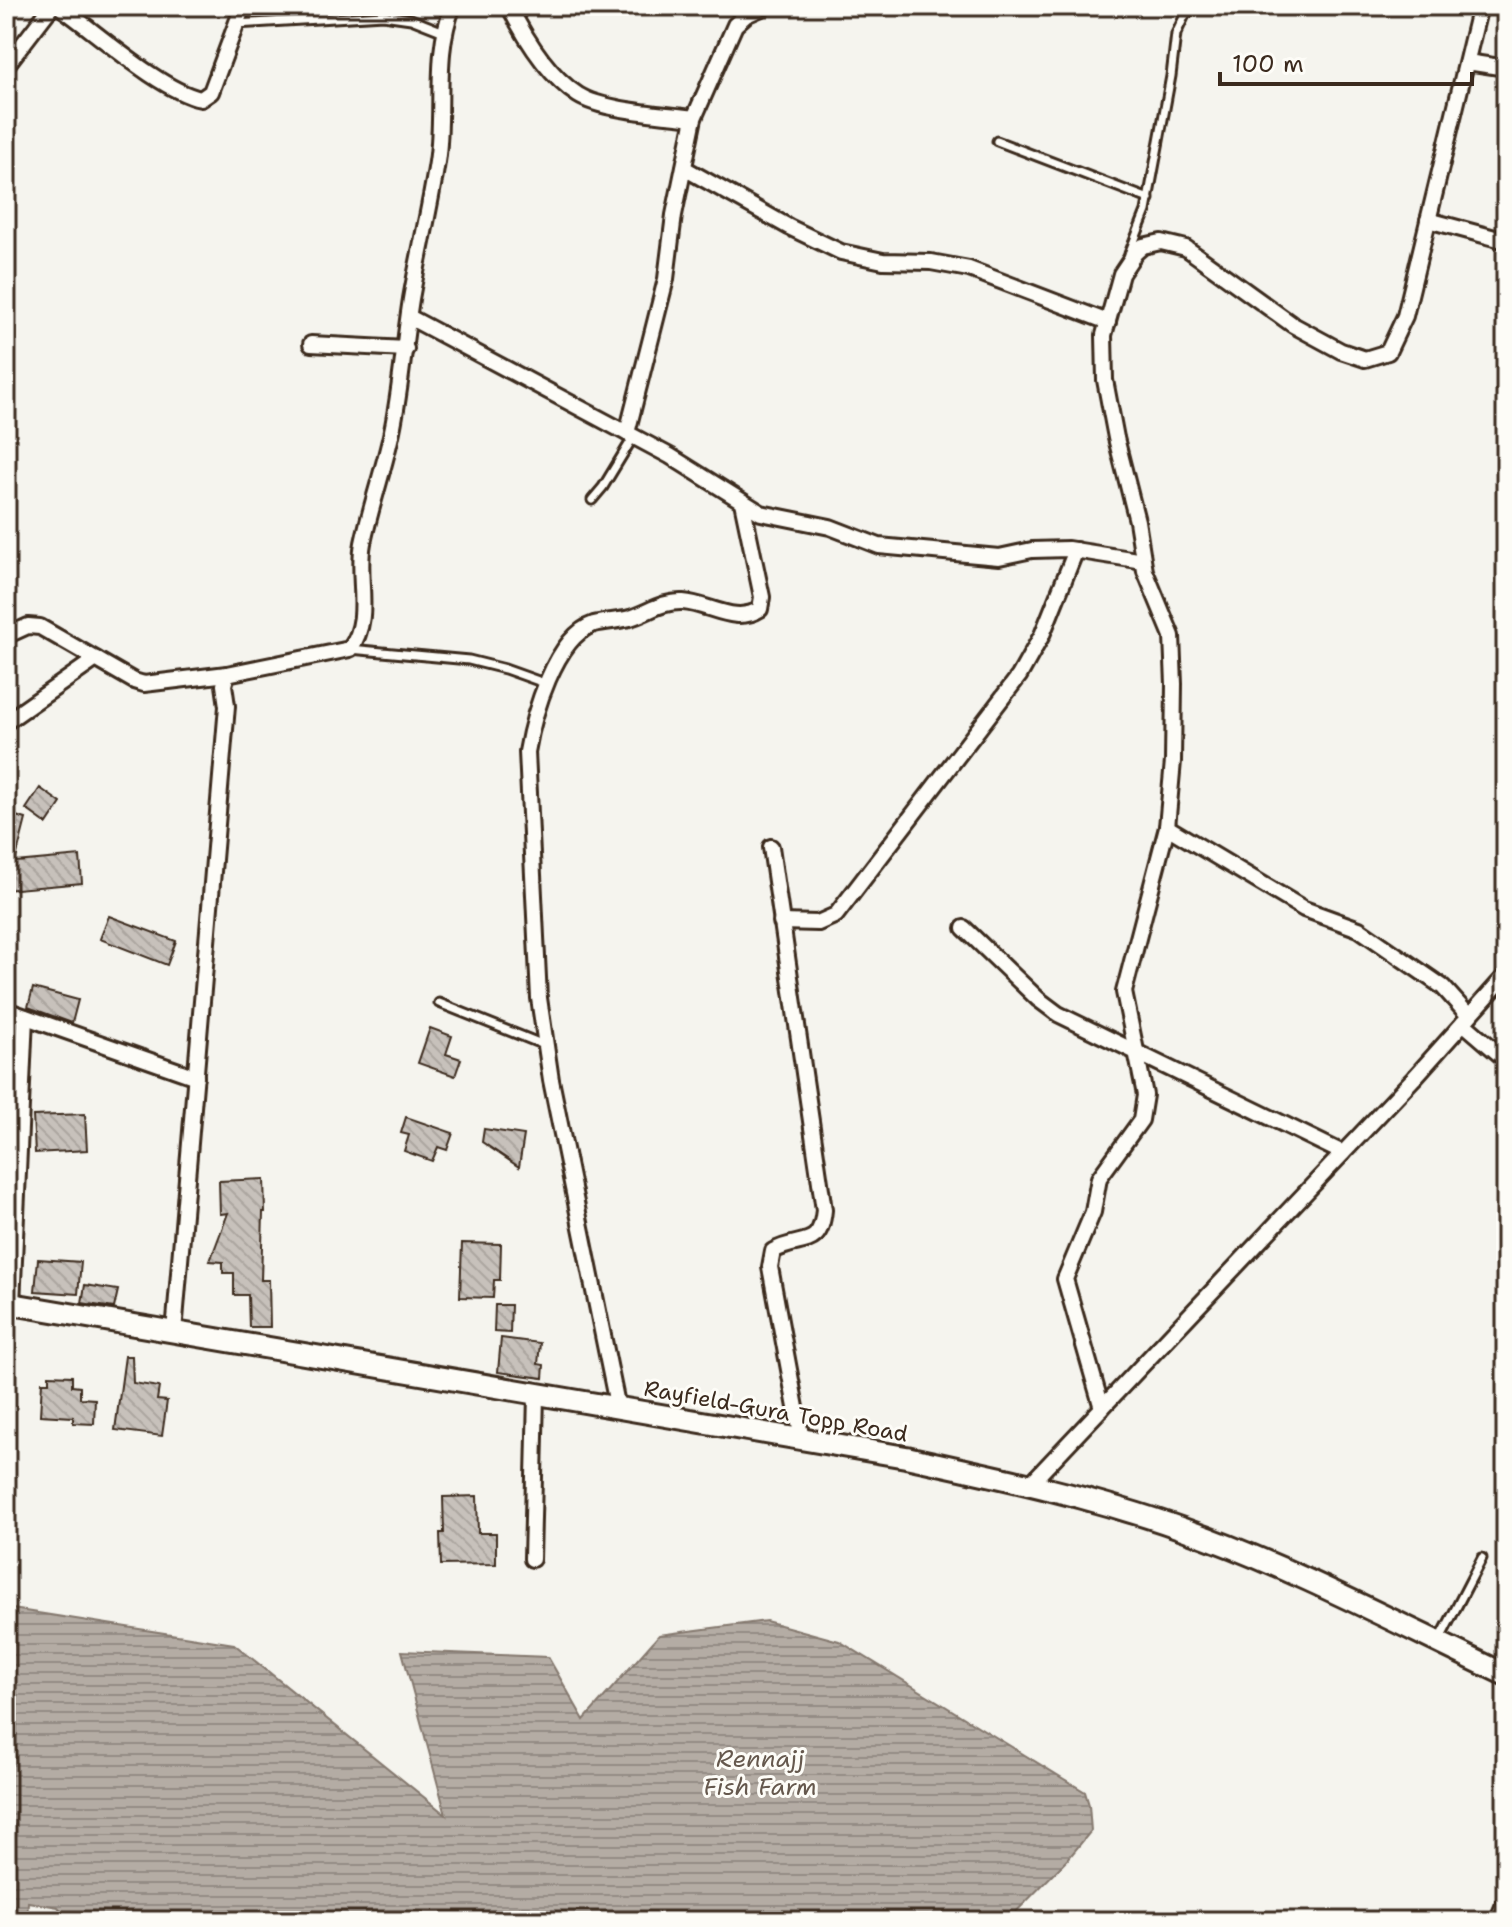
<svg xmlns="http://www.w3.org/2000/svg" width="1512" height="1927" viewBox="0 0 1512 1927" font-family="'Shantell Sans',sans-serif">
<style>
.water{fill:url(#water-rules);stroke:#84786e;stroke-width:2}
.building{fill:url(#building-back-hatch);stroke:#3b2a1e;stroke-width:2}
.lines{fill:none;stroke-linecap:round;stroke-linejoin:round}
.lane-casing{stroke:#3b2a1e;stroke-width:13}
.street-casing{stroke:#3b2a1e;stroke-width:20}
.secondary-casing{stroke:#3b2a1e;stroke-width:26}
.lane{stroke:#fdfcf7;stroke-width:7}
.street{stroke:#fdfcf7;stroke-width:14}
.secondary{stroke:#fdfcf7;stroke-width:20}
.labels{text-anchor:middle;dominant-baseline:central;stroke-width:6;stroke-linejoin:round;paint-order:stroke}
.street-label{font-size:22px;fill:#3b2a1e;stroke:#fdfcf7}
.water-label{font-size:24px;font-style:italic;fill:#65584d;stroke:#fdfcf7}
</style>
<defs>
<pattern id="water-rules" width="6" height="5" patternUnits="userSpaceOnUse" patternTransform="scale(2)"><rect width="6" height="5" fill="#b4aca4"/><path d="M0 2.5h6" fill="none" stroke="#948c85"/></pattern>
<pattern id="building-back-hatch" width="6" height="6" patternUnits="userSpaceOnUse" patternTransform="scale(2)"><rect width="6" height="6" fill="#c7c1bb"/><path d="M-1 5l2 2M0 0l6 6M5-1l2 2" fill="none" stroke="#aca6a0"/></pattern>
</defs>
<rect width="100%" height="100%" fill="#f5f4ee"/>
<filter id="ink" filterUnits="userSpaceOnUse"><feTurbulence type="fractalNoise" baseFrequency=".0125" numOctaves="2"/><feDisplacementMap in="SourceGraphic" scale="16" xChannelSelector="R" yChannelSelector="G"/><feConvolveMatrix kernelMatrix="1 2 1 2 8 2 1 2 1" color-interpolation-filters="sRGB"/></filter>
<g filter="url(#ink)">
<polygon class="water" points="6,1608 234,1644 446,1815 402,1651 548,1657 584,1720 659,1635 766,1621 839,1641 1085,1792 1089,1805 1091,1831 1068,1859 1007,1921 818,1921 817,1918 815,1921 70,1921 58,1907 28,1902 27,1921 6,1921"/>
<g class="building">
<polygon points="40,788 61,803 47,824 26,809"/>
<polygon points="6,813 26,819 15,862 80,856 82,883 6,890"/>
<polygon points="109,916 176,941 167,965 100,939"/>
<polygon points="33,988 78,1000 72,1023 28,1007"/>
<polygon points="430,1028 452,1036 446,1054 461,1059 455,1076 418,1063"/>
<polygon points="85,1114 87,1150 35,1153 33,1116"/>
<polygon points="406,1117 453,1133 447,1150 438,1147 432,1161 404,1151 409,1135 401,1133"/>
<polygon points="484,1129 524,1135 519,1167 482,1142"/>
<polygon points="264,1179 265,1212 263,1212 261,1280 269,1280 270,1327 249,1327 248,1295 234,1295 234,1273 223,1273 223,1262 210,1261 228,1213 220,1214 219,1181"/>
<polygon points="462,1243 501,1244 500,1280 494,1280 493,1298 460,1297"/>
<polygon points="38,1259 81,1262 78,1294 35,1291"/>
<polygon points="85,1285 118,1290 114,1308 82,1303"/>
<polygon points="495,1305 511,1305 510,1333 494,1332"/>
<polygon points="501,1338 540,1343 538,1364 544,1365 543,1378 498,1372"/>
<polygon points="125,1356 132,1356 133,1383 159,1387 157,1400 167,1401 162,1436 115,1430"/>
<polygon points="49,1375 72,1376 72,1386 80,1387 80,1398 95,1399 94,1424 73,1423 73,1417 40,1415 42,1382 49,1382"/>
<polygon points="477,1496 478,1533 496,1533 496,1564 441,1565 440,1533 444,1533 443,1497"/>
</g>
<g class="lines">
<g class="lane-casing">
<g id="lane">
<polyline points="1262,6 1272,8"/>
<polyline points="236,24 383,15 411,19 444,32"/>
<polyline points="997,141 1149,199"/>
<polyline points="1129,254 1146,211 1171,76 1176,34 1185,15 1196,6"/>
<polyline points="592,500 603,487 634,436"/>
<polyline points="350,649 469,660 505,669 547,684"/>
<polyline points="439,1003 544,1045"/>
<polyline points="1439,1641 1482,1558"/>
</g>
</g>
<g class="street-casing">
<g id="street">
<path d="M59,6C95,31 161,91 201,99L211,92L243,6"/>
<path d="M509,6C525,38 547,75 578,95C603,111 664,114 694,118"/>
<polyline points="1467,62 1506,68"/>
<polyline points="6,66 52,6"/>
<polyline points="684,168 789,227 841,252 883,261 931,262 969,269 1108,322"/>
<polyline points="1428,220 1506,241"/>
<polyline points="409,317 670,456 761,513 830,527 879,546 999,557 1032,550 1068,549 1143,561"/>
<polyline points="311,344 406,349"/>
<polyline points="627,433 666,279 674,215 694,118 735,25 746,15 766,6"/>
<polyline points="6,636 28,626 40,627 134,681 144,684 227,674"/>
<polyline points="6,722 96,659"/>
<polyline points="1167,827 1304,909 1359,929 1443,987 1469,1016"/>
<path d="M771,847L824,1210C820,1251 802,1235 773,1251L770,1267L802,1440"/>
<polyline points="781,922 818,923 836,915 1019,676 1042,635 1076,550"/>
<polyline points="964,928 1038,999 1058,1014 1343,1153"/>
<polyline points="6,1010 196,1077"/>
<polyline points="1463,1023 1506,1060"/>
<polyline points="12,1304 25,1017"/>
<path d="M174,1332L227,706L224,685L227,674L350,649C373,618 356,579 363,543C371,505 384,469 392,431C401,388 404,343 411,299C419,253 430,208 437,162C445,111 433,54 453,6"/>
<polyline points="1102,1408 1065,1279 1093,1212 1099,1178 1141,1120 1145,1095 1124,992 1167,827 1173,761 1174,684 1172,636 1145,571 1137,521 1116,438 1105,380 1104,335 1121,274 1135,253 1143,246 1161,242 1186,248 1293,325 1341,351 1365,359 1388,352 1405,316 1480,6"/>
<path d="M618,1409L551,1080L539,998L527,752C533,716 555,637 594,624C605,621 618,621 630,618C649,612 662,601 683,602C710,604 735,625 760,609L762,597L742,502"/>
<polyline points="1030,1484 1414,1078 1506,975"/>
<polyline points="532,1559 536,1395"/>
<polyline points="1497,1921 1506,1900"/>
</g>
</g>
<g class="secondary-casing">
<path id="secondary" d="M6,1303L906,1457C999,1477 1093,1497 1183,1529C1294,1568 1400,1625 1506,1675"/>
</g>
<use href="#lane" class="lane"/>
<use href="#street" class="street"/>
<use href="#secondary" class="secondary"/>
</g>
</g>
<g class="labels">
<g class="street-label">
<text transform="translate(776 1411) rotate(10)">Rayfield-Gura Topp Road</text>
</g>
<g class="water-label">
<text x="760" y="1759">Rennajj<tspan x="760" dy="28">Fish Farm</tspan></text>
</g>
</g>
<rect width="1512" height="1927" fill="none" stroke="#fdfcf7" stroke-width="32"/>
<rect x="16" y="16" width="1480" height="1895" fill="none" stroke="#3b2a1e" stroke-width="3" filter="url(#ink)"/>
<path d="M1220 72v12h252v-12" fill="none" stroke="#3b2a1e" stroke-width="4"/>
<text x="1232" y="72" font-size="24" fill="#3b2a1e" stroke="#fdfcf7" stroke-width="6" paint-order="stroke">100 m</text>
</svg>
